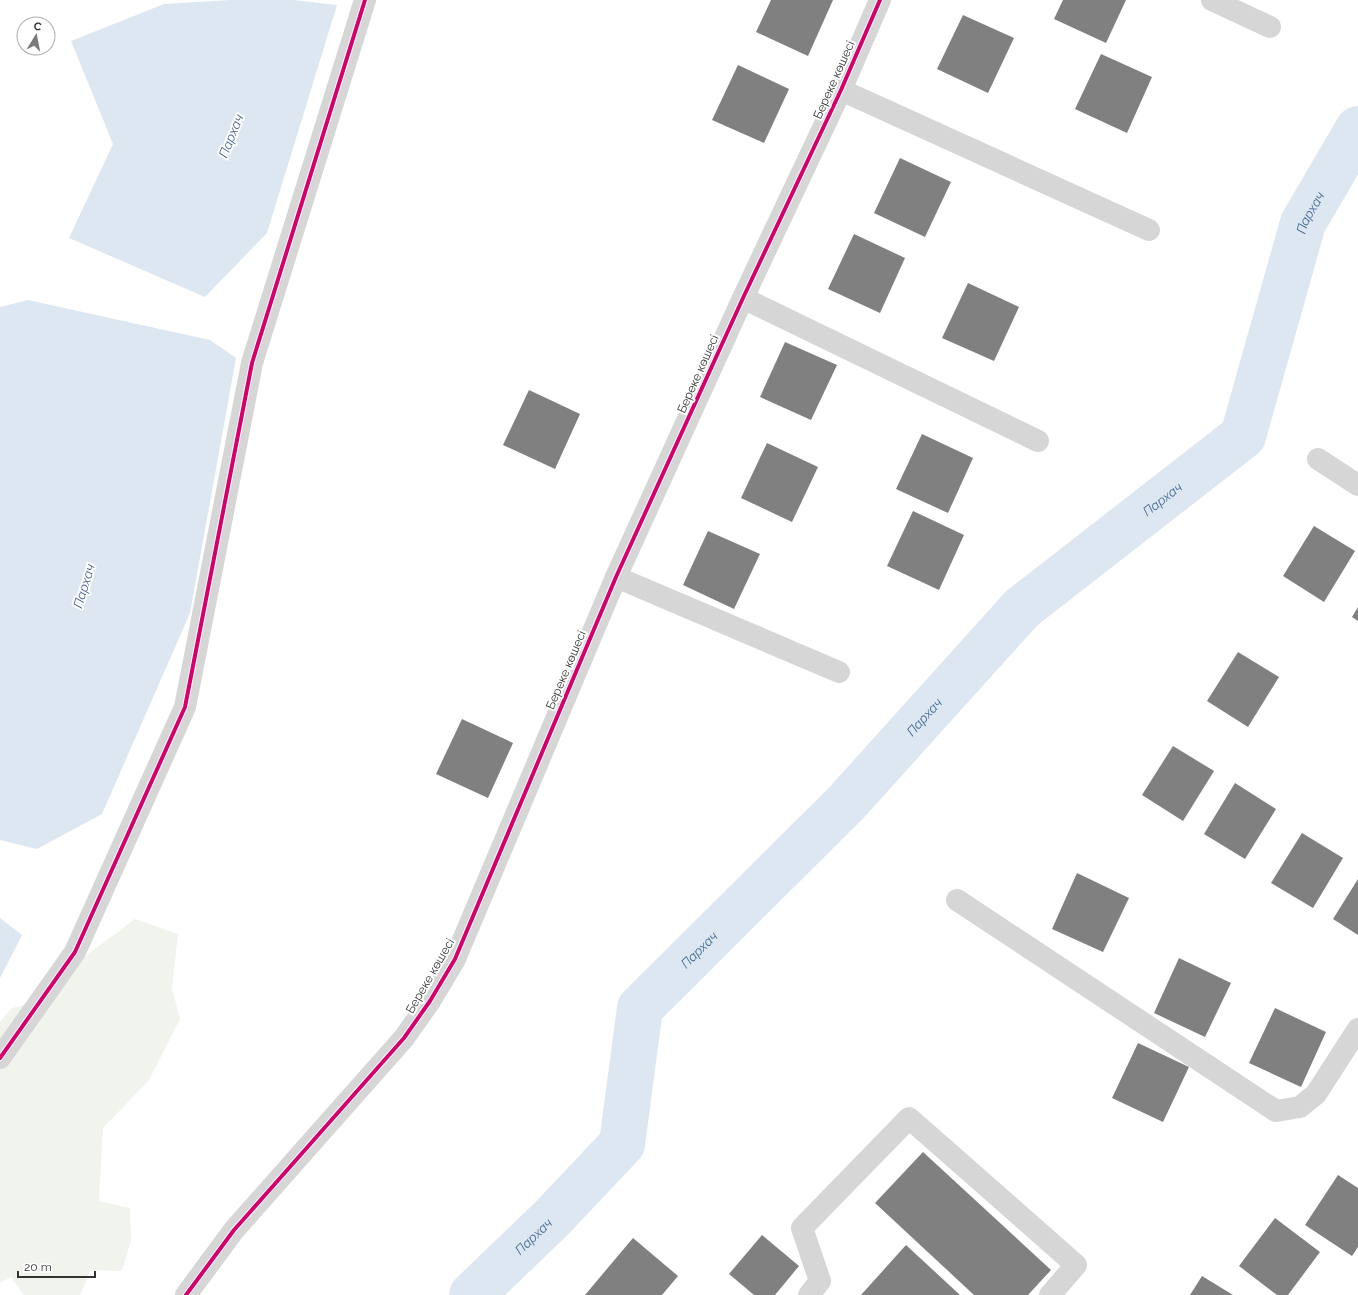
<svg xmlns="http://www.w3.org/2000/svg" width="1358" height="1295" viewBox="0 0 1358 1295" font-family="Raleway,sans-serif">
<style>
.green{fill:#f0f4ed}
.water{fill:#dde7f2}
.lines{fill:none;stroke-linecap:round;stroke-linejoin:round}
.river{stroke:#dde7f2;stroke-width:46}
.building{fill:#808080}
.minor{stroke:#d6d6d6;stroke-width:22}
.cycleway-casing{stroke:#fff;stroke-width:6}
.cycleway{stroke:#d6006c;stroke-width:4}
.labels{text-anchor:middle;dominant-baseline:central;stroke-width:4;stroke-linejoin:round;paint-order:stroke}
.street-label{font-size:12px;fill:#323232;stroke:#fff}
.water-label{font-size:13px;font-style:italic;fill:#416893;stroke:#fff}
</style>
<rect width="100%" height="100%" fill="#fff"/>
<polygon class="green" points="135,919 178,934 172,988 180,1019 149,1080 103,1128 99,1201 130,1208 131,1240 122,1271 91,1270 80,1295 24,1295 11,1277 0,1283 0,1022 12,1008 52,999 88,954"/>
<g class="water">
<polygon points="230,0 293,0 337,5 267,233 205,297 69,238 113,144 71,41 164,4"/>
<polygon points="28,300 210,340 236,358 190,613 102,814 37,849 0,840 0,307"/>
<polygon points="0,918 22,935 0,978"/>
</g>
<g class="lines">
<path class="river" id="s1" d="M472,1295L552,1218L622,1144L640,1008L847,802L1022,608L1243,436L1303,223L1358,129"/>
</g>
<g class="building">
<polygon points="771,0 833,0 808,56 756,32"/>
<polygon points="1063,0 1126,0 1106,43 1054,19"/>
<polygon points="963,15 1014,38 988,93 937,69"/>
<polygon points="1101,54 1152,77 1127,133 1075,109"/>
<polygon points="738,65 789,89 764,143 712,120"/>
<polygon points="900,158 951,182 925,237 874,213"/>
<polygon points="854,234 905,258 880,313 828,289"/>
<polygon points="968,283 1019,307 994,361 942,338"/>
<polygon points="785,342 837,365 811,420 760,397"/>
<polygon points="529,390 580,414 555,469 503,445"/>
<polygon points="922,434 973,458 948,513 896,489"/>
<polygon points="767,443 818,467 792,522 741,498"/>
<polygon points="913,511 964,535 939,590 887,566"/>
<polygon points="1314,526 1355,551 1324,602 1283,576"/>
<polygon points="708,531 760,554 734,609 683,585"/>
<polygon points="1358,607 1358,621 1352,617"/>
<polygon points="1238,652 1279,677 1248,727 1207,701"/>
<polygon points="462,719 513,743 488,798 436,774"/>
<polygon points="1173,746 1214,771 1183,821 1142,795"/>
<polygon points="1235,783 1276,809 1245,859 1204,834"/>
<polygon points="1302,833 1343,858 1313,908 1271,883"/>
<polygon points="1077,873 1129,898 1103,952 1052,929"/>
<polygon points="1358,879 1358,935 1333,919"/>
<polygon points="1179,958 1231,983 1205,1037 1154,1013"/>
<polygon points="1275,1008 1326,1032 1301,1087 1249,1063"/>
<polygon points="1138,1043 1189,1067 1163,1122 1112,1098"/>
<polygon points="923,1152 1051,1270 1028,1295 974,1295 875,1203"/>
<polygon points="1338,1175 1358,1188 1358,1247 1352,1256 1305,1225"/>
<polygon points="1275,1218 1320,1252 1288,1295 1277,1295 1239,1266"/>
<polygon points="762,1235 799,1266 775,1295 754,1295 729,1274"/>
<polygon points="633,1238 678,1276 662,1295 585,1295"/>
<polygon points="906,1245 960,1295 861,1295"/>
<polygon points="1202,1276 1233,1295 1190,1295"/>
</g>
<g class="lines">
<g class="minor">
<polyline points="1212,0 1270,27"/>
<polyline points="841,90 1149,230"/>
<polyline points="743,298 1038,441"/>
<polyline points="1318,459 1358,485"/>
<polyline points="616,577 839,672"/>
<polyline points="957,900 1276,1111 1300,1107 1316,1094 1358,1029"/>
<polyline points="0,1058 75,952 185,707 252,363 365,0"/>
<polyline points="186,1295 234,1230 404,1038 430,1001 455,959 616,577 743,298 841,90 880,0"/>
<polyline points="809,1295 820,1281 802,1228 909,1118 1076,1265 1050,1295"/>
</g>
<g class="cycleway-casing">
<g id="cycleway">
<polyline points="0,1058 75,952 185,707 252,363 365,0"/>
<polyline points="186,1295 234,1230 404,1038 430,1001 455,959 616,577 743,298 841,90 880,0"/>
</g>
</g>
<use href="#cycleway" class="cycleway"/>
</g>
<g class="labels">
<g class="street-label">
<text transform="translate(834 80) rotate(-66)">Береке көшесі</text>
<text transform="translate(698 374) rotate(-66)">Береке көшесі</text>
<text transform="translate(566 670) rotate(-67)">Береке көшесі</text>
<text transform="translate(430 976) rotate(-60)">Береке көшесі</text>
</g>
<g class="water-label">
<text transform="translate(231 136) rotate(-68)">Пархач</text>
<text stroke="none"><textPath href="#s1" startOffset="1417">Пархач</textPath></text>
<text stroke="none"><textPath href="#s1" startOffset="1081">Пархач</textPath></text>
<text transform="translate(84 586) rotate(-73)">Пархач</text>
<text stroke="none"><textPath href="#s1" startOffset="757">Пархач</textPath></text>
<text stroke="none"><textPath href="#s1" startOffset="433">Пархач</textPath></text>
<text stroke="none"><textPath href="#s1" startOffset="85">Пархач</textPath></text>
</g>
</g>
<g transform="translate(36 36) rotate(10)"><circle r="19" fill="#ffffff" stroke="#adadad"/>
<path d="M0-3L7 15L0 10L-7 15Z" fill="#7a7a7a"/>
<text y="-6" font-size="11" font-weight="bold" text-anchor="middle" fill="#323232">С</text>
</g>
<path d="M18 1271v6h77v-6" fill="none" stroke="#323232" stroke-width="2"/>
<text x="24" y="1271" font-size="12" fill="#323232" stroke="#ffffff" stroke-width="3" paint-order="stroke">20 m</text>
</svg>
